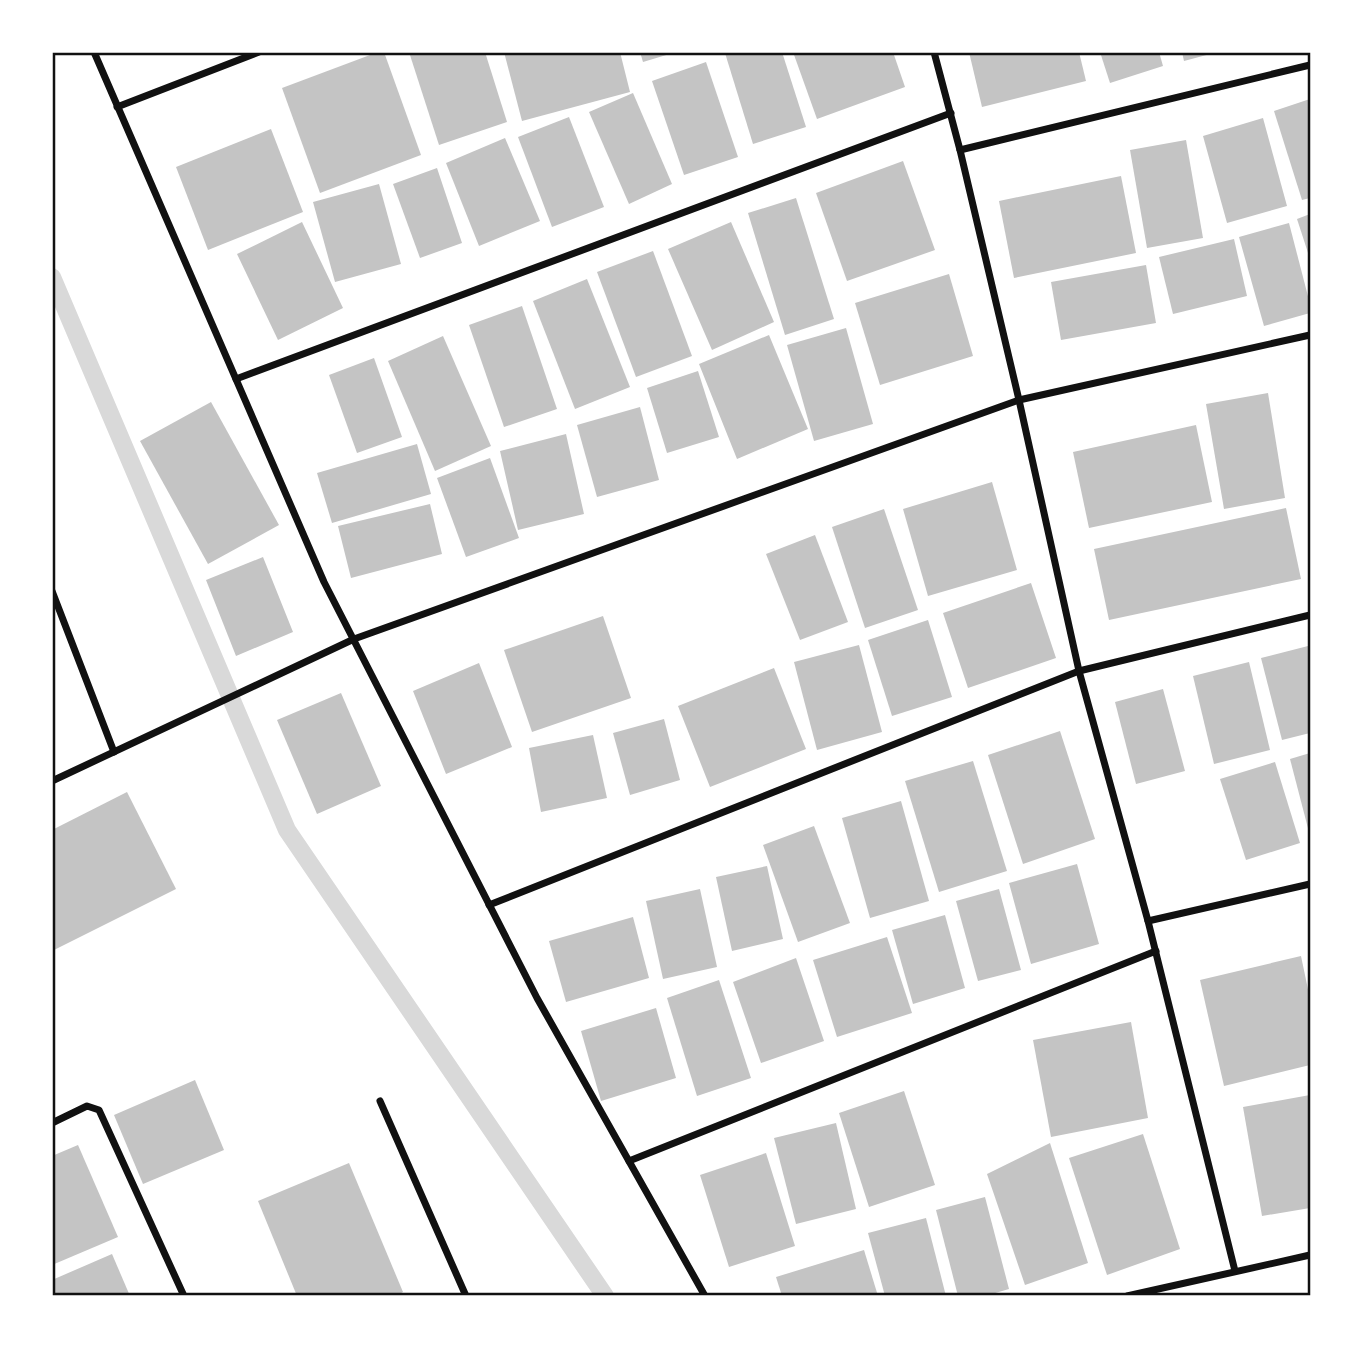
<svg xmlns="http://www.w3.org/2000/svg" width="1363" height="1348" viewBox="0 0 1363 1348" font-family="Lato,sans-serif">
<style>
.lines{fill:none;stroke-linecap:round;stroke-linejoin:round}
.stream{stroke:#d9d9d9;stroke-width:18}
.building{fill:#c4c4c4}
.minor{stroke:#111;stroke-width:7}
.neatline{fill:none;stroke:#111;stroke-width:2.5}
</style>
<rect width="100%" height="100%" fill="#fff"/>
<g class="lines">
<polyline class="stream" points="52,277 287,830 605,1296"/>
</g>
<g class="building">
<polygon points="378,52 384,52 421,155 320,193 282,88"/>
<polygon points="409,52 485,52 507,122 439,145"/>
<polygon points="504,52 620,52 630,92 522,121"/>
<polygon points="640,52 673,52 673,53 643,62"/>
<polygon points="727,52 782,52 806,127 753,144 725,53"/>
<polygon points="793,52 893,52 905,87 817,119"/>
<polygon points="969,52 1079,52 1086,81 982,107"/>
<polygon points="1100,52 1159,52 1163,66 1110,83"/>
<polygon points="1182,52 1213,52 1214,53 1184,61"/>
<polygon points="706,62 738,157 684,175 652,81"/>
<polygon points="633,93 672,184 629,204 589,112"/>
<polygon points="1310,99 1310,198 1302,200 1274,111"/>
<polygon points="569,117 604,207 552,227 518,137"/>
<polygon points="1263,118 1287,206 1227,223 1203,136"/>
<polygon points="271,129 303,212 208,250 176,167"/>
<polygon points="505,138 540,221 479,246 446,163"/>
<polygon points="1186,140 1203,238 1147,248 1130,150"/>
<polygon points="903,161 935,250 847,281 816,193"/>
<polygon points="437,168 462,243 420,258 393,184"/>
<polygon points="1121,176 1136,253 1014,278 999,201"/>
<polygon points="379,184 401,264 335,282 313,202"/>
<polygon points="796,198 834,319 785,335 748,213"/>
<polygon points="1310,214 1310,259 1297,219"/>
<polygon points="302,222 343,308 278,340 237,254"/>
<polygon points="731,222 774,322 712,350 668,249"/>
<polygon points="1289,223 1310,304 1310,313 1264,326 1239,237"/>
<polygon points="1234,239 1247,296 1173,314 1159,257"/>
<polygon points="653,251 692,356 636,377 597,272"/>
<polygon points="1146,265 1156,323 1061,340 1051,282"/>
<polygon points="949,274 973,356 880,385 855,303"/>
<polygon points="587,279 630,387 575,409 533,301"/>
<polygon points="522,306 557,409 504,427 469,325"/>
<polygon points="846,328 873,424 814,441 787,345"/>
<polygon points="769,335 808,429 737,459 699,364"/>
<polygon points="443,336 491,446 435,471 388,361"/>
<polygon points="374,358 402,437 357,453 329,375"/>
<polygon points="698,371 719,437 667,453 647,388"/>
<polygon points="1268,393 1285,498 1224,509 1206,404"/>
<polygon points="211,402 279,525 208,564 140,441"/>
<polygon points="640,407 659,480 597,497 577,425"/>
<polygon points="1196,425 1212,502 1089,528 1073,452"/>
<polygon points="566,434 584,514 518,530 500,451"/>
<polygon points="417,444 431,494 332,523 317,473"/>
<polygon points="490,458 519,538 466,557 437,478"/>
<polygon points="992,482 1017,570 928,596 903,509"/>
<polygon points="430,504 442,554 351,578 338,526"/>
<polygon points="1286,508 1301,579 1109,620 1094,549"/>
<polygon points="884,509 918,610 865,628 832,527"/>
<polygon points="815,535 848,622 800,640 766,554"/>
<polygon points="263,557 293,632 236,656 206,580"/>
<polygon points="1031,583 1056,658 968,688 943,613"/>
<polygon points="603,616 631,698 532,732 504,650"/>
<polygon points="928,620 952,697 892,716 868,640"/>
<polygon points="859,645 882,732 817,750 794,662"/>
<polygon points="1308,646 1310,656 1310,733 1282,740 1261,658"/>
<polygon points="1249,662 1270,750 1214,764 1193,676"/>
<polygon points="479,663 512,747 446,774 413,691"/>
<polygon points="774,668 806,749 710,787 678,706"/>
<polygon points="1163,689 1185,771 1136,784 1115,702"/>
<polygon points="341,693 381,786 317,814 277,720"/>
<polygon points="664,719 680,780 630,795 613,733"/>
<polygon points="1060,731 1095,839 1023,864 988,755"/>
<polygon points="593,735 607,798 541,812 529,748"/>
<polygon points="1310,753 1310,836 1290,759"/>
<polygon points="973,761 1007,871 939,892 905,781"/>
<polygon points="1275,762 1300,843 1246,860 1220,779"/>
<polygon points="127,792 176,889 52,951 52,830"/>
<polygon points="901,801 929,901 870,918 842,818"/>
<polygon points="814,826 850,923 798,942 763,845"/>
<polygon points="1077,864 1099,944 1031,964 1009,883"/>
<polygon points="767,866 783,939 732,951 716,877"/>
<polygon points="700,889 717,967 663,979 646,901"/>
<polygon points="999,889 1021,970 978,981 956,901"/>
<polygon points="945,915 965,988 913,1004 892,930"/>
<polygon points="633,917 649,978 566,1002 549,941"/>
<polygon points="887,937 912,1013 837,1037 813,960"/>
<polygon points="1301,956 1310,999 1310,1065 1224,1086 1200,980"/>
<polygon points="796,958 824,1041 761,1063 733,982"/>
<polygon points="719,980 751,1078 697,1096 667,998"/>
<polygon points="656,1008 676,1078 601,1101 581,1031"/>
<polygon points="1131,1022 1148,1118 1051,1137 1033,1040"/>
<polygon points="195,1080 224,1150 143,1184 114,1115"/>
<polygon points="904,1091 935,1185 869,1207 839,1113"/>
<polygon points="1310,1095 1310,1208 1262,1216 1243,1107"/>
<polygon points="836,1123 856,1209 796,1224 774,1138"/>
<polygon points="1143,1134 1180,1249 1107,1275 1069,1158"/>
<polygon points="1050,1143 1088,1263 1025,1285 987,1174"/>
<polygon points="78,1145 118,1237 52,1265 52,1156"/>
<polygon points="766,1153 795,1246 729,1267 700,1175"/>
<polygon points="349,1163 403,1292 396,1296 297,1296 258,1201"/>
<polygon points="985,1197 1009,1289 985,1296 958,1296 936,1210"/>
<polygon points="926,1218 946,1296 885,1296 868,1233"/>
<polygon points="864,1250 878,1296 782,1296 776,1277"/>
<polygon points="112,1254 130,1296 52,1296 52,1280"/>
</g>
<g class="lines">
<g class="minor">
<polyline points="94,52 324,582 537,998 705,1296"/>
<polyline points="934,52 960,150 1019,400 1079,671 1148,921 1235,1271"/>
<polyline points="117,107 259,52"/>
<polyline points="960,150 1310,65"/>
<polyline points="236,379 951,113"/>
<polyline points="52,591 114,752"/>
<polyline points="52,781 354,639 1019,400 1310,335"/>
<polyline points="489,905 1079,671 1310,615"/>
<polyline points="1148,921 1310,884"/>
<polyline points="380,1101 466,1296"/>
<polyline points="52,1123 87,1106 99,1110 184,1296"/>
<polyline points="629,1161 1156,951"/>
<polyline points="1127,1296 1310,1255"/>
</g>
</g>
<rect width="1363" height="1348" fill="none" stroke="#ffffff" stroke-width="108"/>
<rect x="54" y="54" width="1255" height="1240" class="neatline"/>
</svg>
